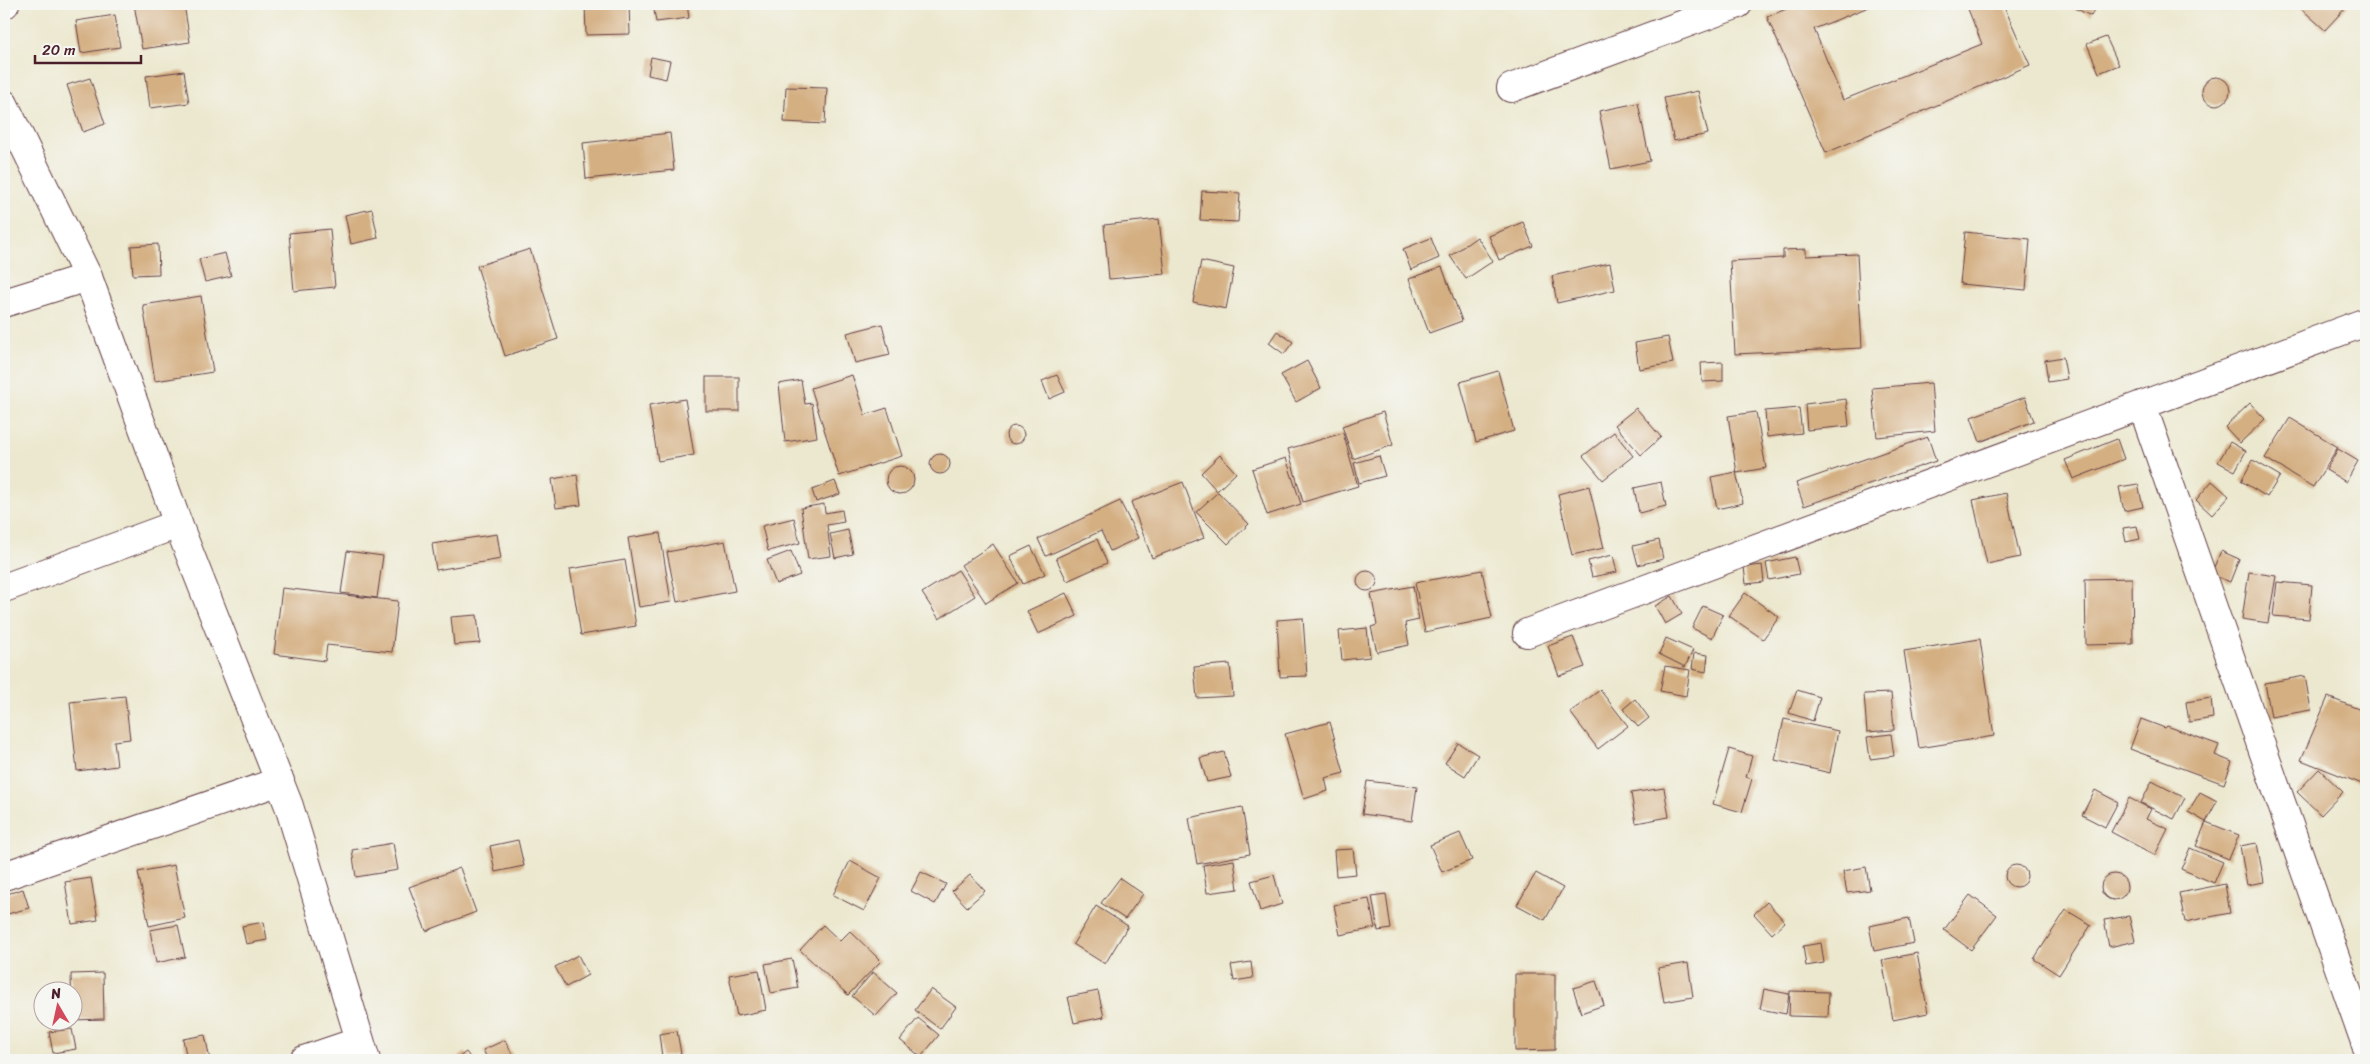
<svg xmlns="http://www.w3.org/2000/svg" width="2370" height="1064" viewBox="0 0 2370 1064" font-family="Sriracha,sans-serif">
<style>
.building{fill:#d4af82}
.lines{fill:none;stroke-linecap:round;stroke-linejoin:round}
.minor-casing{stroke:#623d44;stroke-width:30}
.tertiary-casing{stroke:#623d44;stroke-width:30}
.minor{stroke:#fff;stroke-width:28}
.tertiary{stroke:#fff;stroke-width:28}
</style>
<rect width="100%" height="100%" fill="#f6f6f2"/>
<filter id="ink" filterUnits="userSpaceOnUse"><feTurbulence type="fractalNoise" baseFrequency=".02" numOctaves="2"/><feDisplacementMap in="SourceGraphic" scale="10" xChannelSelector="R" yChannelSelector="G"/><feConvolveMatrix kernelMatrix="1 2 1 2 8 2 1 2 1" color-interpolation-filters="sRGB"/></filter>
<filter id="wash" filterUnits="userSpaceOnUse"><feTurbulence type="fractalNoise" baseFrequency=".0096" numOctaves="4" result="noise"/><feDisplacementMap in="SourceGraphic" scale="20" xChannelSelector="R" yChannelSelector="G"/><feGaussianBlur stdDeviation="1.12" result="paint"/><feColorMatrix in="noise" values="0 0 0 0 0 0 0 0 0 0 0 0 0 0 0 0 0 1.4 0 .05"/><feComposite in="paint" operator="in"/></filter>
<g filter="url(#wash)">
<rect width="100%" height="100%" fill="#ece8cf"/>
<g id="blocks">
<g class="building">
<polygon points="134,4 184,4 190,42 142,49"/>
<polygon points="585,4 629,4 630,34 586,35"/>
<polygon points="653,4 687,4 689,18 656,22"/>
<polygon points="1798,4 1876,4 1814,29 1843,100 1982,44 1966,4 2003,4 2030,65 1826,153 1767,17"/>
<polygon points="2067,4 2097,4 2091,16"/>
<polygon points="2296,4 2349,4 2325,30"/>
<polygon points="115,15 120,47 81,53 76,21"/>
<polygon points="2106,37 2119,65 2099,73 2087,44"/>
<polygon points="651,57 670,61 666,79 648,75"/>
<polygon points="184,71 189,103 150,108 146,76"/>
<circle cx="2216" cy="91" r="14"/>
<polygon points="90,78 105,124 83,132 67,85"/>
<polygon points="786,87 827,88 825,124 784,122"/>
<polygon points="1698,91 1708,134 1674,141 1664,98"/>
<polygon points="1638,103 1650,161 1611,169 1599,111"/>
<polygon points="670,133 674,170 586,179 583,143"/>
<polygon points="1202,191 1240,193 1238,222 1200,220"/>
<polygon points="372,209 378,238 351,244 345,215"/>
<polygon points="1159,219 1165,274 1109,279 1104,225"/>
<polygon points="1523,222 1533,246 1499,260 1489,236"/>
<polygon points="330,229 335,287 294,291 289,233"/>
<polygon points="1965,232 2030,239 2026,290 1960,284"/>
<polygon points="1477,237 1493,261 1466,279 1450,256"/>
<polygon points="1431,238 1439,258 1411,270 1403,249"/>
<polygon points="158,244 159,274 133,275 131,246"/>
<polygon points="530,249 558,339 505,356 477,266"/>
<polygon points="1806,249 1806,256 1857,254 1862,348 1735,354 1730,261 1783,258 1783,250"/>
<polygon points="225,253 231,276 205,282 199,259"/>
<polygon points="1201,261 1234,268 1226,309 1193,302"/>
<polygon points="1610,263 1615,290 1557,303 1552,276"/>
<polygon points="1442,267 1462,321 1429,333 1409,279"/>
<polygon points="201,296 213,372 155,381 143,305"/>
<polygon points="882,324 890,355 855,363 847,333"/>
<polygon points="1277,331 1293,342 1284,354 1269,343"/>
<polygon points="1668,337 1673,363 1639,369 1635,343"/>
<polygon points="2063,357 2067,379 2048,382 2045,360"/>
<polygon points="1307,361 1321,388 1296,402 1281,375"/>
<polygon points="1723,362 1723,381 1702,382 1701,363"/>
<polygon points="1498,371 1514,431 1476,442 1460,382"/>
<polygon points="852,375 865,415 887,408 902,456 839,476 811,388"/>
<polygon points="1057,375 1065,392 1049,399 1042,381"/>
<rect x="706" y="377" width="33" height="34"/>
<polygon points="801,380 805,404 812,403 817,437 785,442 779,384"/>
<polygon points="1931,383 1935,431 1877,437 1872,388"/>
<polygon points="2025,397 2034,421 1980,442 1971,417"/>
<polygon points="685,399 694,455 658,461 649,405"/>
<polygon points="1846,399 1849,426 1807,430 1805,404"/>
<polygon points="2250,403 2265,419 2240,443 2225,427"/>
<polygon points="1636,408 1661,437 1641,455 1615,425"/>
<polygon points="1799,408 1802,433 1767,437 1765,411"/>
<polygon points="1383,412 1393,445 1353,459 1342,426"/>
<polygon points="1756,412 1766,468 1737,473 1728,416"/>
<polygon points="2290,418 2338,447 2313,487 2265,458"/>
<circle cx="1015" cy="435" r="9"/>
<polygon points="1614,432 1633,456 1603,480 1583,456"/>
<polygon points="1343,433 1358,486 1303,502 1288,449"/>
<polygon points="1928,437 1936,461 1804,506 1796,483"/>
<polygon points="2117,439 2124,459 2073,479 2065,460"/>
<polygon points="2230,442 2246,451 2235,471 2218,462"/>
<polygon points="2338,449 2358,461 2346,482 2326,470"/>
<circle cx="940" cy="464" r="10"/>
<polygon points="1220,455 1236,473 1217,491 1201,473"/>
<polygon points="1379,456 1385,476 1359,483 1354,463"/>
<polygon points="1286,458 1301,504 1267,515 1252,469"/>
<polygon points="2253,460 2280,476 2267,497 2241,481"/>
<circle cx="900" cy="480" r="14"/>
<polygon points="1736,472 1743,503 1717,509 1711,477"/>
<polygon points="577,475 581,505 556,508 552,479"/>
<polygon points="835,481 840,494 816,502 812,490"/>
<polygon points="2212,481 2229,496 2212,515 2196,500"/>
<polygon points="1183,482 1204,538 1152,558 1131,502"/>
<polygon points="1661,482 1666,506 1639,513 1634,488"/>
<polygon points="2138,484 2143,507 2124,511 2119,487"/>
<polygon points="1589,486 1604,548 1572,555 1558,494"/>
<polygon points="1218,492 1249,524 1228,544 1196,512"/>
<polygon points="2006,493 2020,557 1987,564 1973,500"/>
<polygon points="1120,501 1138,538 1110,551 1101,531 1046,556 1038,539"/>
<polygon points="824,504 825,513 842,510 844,522 827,525 831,556 808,559 801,508"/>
<polygon points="794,518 800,543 768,551 762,526"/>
<polygon points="2137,526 2140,539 2126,542 2123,528"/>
<polygon points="848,530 853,554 835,558 830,534"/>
<polygon points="660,533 671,602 639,607 628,538"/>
<polygon points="497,534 501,559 436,570 432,544"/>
<polygon points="1097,539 1107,563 1067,581 1056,558"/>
<polygon points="1659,540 1663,559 1638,565 1633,546"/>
<polygon points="725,541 735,591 677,602 667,552"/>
<polygon points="993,544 1018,583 986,603 961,565"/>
<polygon points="1031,546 1045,574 1023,584 1010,556"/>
<polygon points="347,551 383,556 377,598 341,593"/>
<polygon points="791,551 800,575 776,584 767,560"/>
<polygon points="2221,551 2239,559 2230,582 2211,574"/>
<polygon points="1613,555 1617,572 1592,577 1588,561"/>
<polygon points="1795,557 1799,574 1769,580 1766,563"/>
<polygon points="625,560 636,626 581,635 570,569"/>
<polygon points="1762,565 1764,582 1746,584 1744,567"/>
<polygon points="958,570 975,596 939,619 922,593"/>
<polygon points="1482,570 1492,618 1425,632 1415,583"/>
<circle cx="1367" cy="581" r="10"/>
<polygon points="2249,572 2276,576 2268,623 2242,619"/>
<polygon points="2132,578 2133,644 2086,645 2085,579"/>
<polygon points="2277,582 2312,585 2309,619 2273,616"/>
<polygon points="1413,586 1419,620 1405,623 1409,645 1377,652 1371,627 1377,625 1371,594"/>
<polygon points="282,588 398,601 392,652 327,645 325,661 274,654"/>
<polygon points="1066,593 1077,616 1038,634 1027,611"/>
<polygon points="1745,593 1779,617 1763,639 1729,616"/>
<polygon points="1672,596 1682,614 1665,624 1655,606"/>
<polygon points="1703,606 1723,615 1712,638 1692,628"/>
<polygon points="477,615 480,643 454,645 451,617"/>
<polygon points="1303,618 1307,676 1280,677 1277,620"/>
<polygon points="1367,628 1370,657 1342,660 1339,631"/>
<polygon points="1573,637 1585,667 1559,676 1548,646"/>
<polygon points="1666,638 1693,650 1685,667 1659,654"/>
<polygon points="1980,639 1994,736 1919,748 1904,651"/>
<polygon points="1694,653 1708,655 1706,672 1692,669"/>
<polygon points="1230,664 1233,696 1197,698 1194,667"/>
<polygon points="1665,666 1690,670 1686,696 1660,691"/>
<polygon points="2305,676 2311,710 2271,717 2265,683"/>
<polygon points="1600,690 1628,726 1598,749 1570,712"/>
<polygon points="1797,690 1820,697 1813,721 1789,713"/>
<polygon points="1891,693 1894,730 1867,732 1864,694"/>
<polygon points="125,696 130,739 114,741 117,766 77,771 70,702"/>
<polygon points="2328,697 2366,712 2366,774 2362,784 2301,760"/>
<polygon points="2211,698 2213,718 2189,722 2186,702"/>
<polygon points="1635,699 1649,718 1638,727 1623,709"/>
<polygon points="1784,719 1838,731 1830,773 1775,760"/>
<polygon points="2141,719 2165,728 2167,726 2219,745 2215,755 2232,762 2224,784 2130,749"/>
<polygon points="1330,722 1344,773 1325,778 1328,791 1304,799 1285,734"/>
<polygon points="1891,734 1894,756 1870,759 1867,737"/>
<polygon points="1458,743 1478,755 1465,776 1445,763"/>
<polygon points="1729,749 1752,756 1746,777 1752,779 1742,812 1713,804"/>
<polygon points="1224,752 1231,777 1207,782 1200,758"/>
<polygon points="2319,769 2343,792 2321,815 2297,792"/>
<polygon points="1367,781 1417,787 1412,821 1362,814"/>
<polygon points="2152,781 2185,798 2174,819 2141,803"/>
<polygon points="1664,788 1669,817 1636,823 1631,793"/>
<polygon points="2095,790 2118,802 2105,827 2082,815"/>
<polygon points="2200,792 2217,801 2206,822 2188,812"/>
<polygon points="2129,798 2151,809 2146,819 2168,829 2155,855 2111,832"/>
<polygon points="1242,807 1250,854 1197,864 1189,818"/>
<polygon points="2206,822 2239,835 2229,859 2196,846"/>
<polygon points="1460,833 1472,860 1442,872 1430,845"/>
<polygon points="518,840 524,866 495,872 490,846"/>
<polygon points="393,843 398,870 356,877 352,850"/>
<polygon points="2257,843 2264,882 2247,885 2240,846"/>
<polygon points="2190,848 2223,862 2214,883 2181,869"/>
<polygon points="1353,849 1356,874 1336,876 1334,850"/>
<polygon points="1234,860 1238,889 1207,893 1203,865"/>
<polygon points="850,861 881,878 864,911 833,895"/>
<circle cx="2016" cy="876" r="11"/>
<polygon points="174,865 185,918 149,926 138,872"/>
<polygon points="1866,867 1870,890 1847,893 1843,871"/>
<polygon points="460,868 476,912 426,931 409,887"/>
<polygon points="921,872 946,884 935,904 911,891"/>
<polygon points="1536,873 1563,888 1545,920 1517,905"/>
<circle cx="2114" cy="887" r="13"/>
<polygon points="970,875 985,891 967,907 952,891"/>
<polygon points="1274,875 1282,904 1260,911 1251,881"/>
<polygon points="91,878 98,920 72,924 65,882"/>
<polygon points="1120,878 1143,894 1125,919 1101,903"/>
<polygon points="2225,884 2230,913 2185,922 2179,893"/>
<polygon points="23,889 29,908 4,915 4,895"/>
<polygon points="1386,894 1391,929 1378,931 1372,896"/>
<polygon points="1970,895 1997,915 1971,950 1944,930"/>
<polygon points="1369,899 1375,928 1340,935 1334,905"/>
<polygon points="1767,902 1785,922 1772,934 1754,914"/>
<polygon points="1096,906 1128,926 1105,964 1073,944"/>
<polygon points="2066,910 2091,925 2059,975 2034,959"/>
<polygon points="2129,916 2135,941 2109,947 2104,920"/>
<polygon points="1909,918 1914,943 1874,951 1869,926"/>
<polygon points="264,922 267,940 246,944 242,926"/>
<polygon points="178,925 185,957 156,963 150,930"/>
<polygon points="823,925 840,941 850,931 881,961 848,995 800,950"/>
<polygon points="1821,943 1824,963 1806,966 1803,946"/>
<polygon points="1917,953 1928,1013 1893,1020 1882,960"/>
<polygon points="578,955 588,975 566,987 555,967"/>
<polygon points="792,959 798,988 771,993 765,964"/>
<polygon points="1251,962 1253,978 1234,981 1231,965"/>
<polygon points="1688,963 1693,997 1664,1002 1658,968"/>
<polygon points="759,970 766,1010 737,1016 729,975"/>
<polygon points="873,972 897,993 876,1016 852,996"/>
<polygon points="103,973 104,1019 72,1020 71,974"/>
<polygon points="1515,974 1555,974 1555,1050 1515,1051"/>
<polygon points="1596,981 1604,1005 1581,1013 1573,988"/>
<polygon points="931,989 956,1007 940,1029 915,1010"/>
<polygon points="1764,989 1789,994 1786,1014 1760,1009"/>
<polygon points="1098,991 1104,1017 1074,1023 1068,997"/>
<polygon points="1790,991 1829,992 1828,1017 1789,1016"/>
<polygon points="918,1018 939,1035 921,1057 900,1040"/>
<polygon points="72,1029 76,1049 53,1053 49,1032"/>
<polygon points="677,1031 681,1054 662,1057 659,1034"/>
<polygon points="205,1035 210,1060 187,1060 183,1039"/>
<polygon points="505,1040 515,1060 488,1060 483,1050"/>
<polygon points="466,1052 472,1060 455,1060"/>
</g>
</g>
</g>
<g filter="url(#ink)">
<use href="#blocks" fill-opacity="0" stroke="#623d44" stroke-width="1"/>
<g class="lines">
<g class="minor-casing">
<g id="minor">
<polyline points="1511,88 1738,4"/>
<polyline points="4,303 88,277"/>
<polyline points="2142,405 2366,1045"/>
<polyline points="4,588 178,524"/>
<polyline points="1527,633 2366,322"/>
<polyline points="4,876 280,781"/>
<polyline points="304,1060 360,1041"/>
</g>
</g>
<g class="tertiary-casing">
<g id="tertiary">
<polyline points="4,4 5,4"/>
<polyline points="4,104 88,277 178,524 289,806 366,1060"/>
</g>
</g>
<use href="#minor" class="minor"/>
<use href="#tertiary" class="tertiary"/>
</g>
</g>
<rect width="2370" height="1064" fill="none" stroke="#f6f6f2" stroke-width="20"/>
<g transform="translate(58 1006) rotate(351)"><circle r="24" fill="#f6f6f2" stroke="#b1a0a2"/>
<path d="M0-4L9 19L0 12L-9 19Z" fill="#d1495b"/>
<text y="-8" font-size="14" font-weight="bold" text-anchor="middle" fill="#4a1f2b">N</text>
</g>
<path d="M35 55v8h106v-8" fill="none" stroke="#4a1f2b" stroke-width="2.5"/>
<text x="42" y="55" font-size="15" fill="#4a1f2b" stroke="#f6f6f2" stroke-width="4" paint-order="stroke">20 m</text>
</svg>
